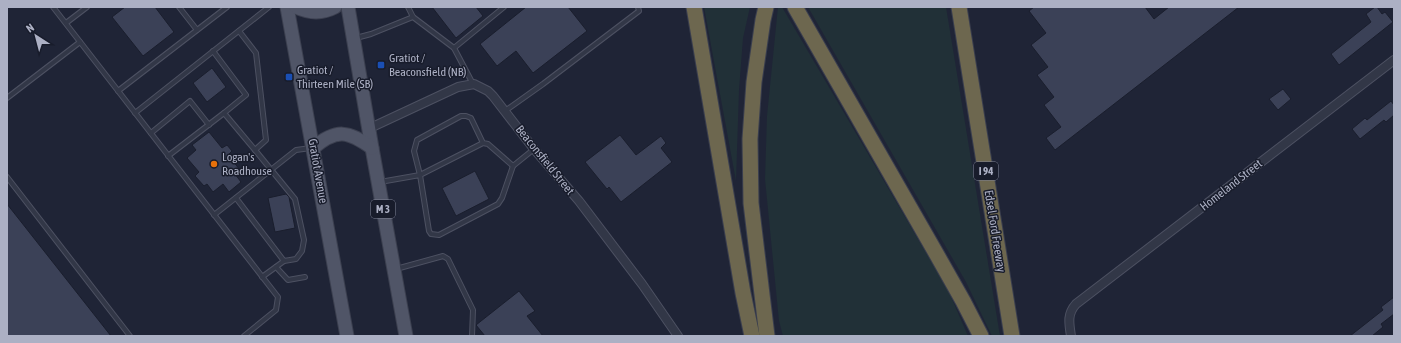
<svg xmlns="http://www.w3.org/2000/svg" width="1401" height="343" viewBox="0 0 1401 343" font-family="'Asap Condensed',sans-serif">
<style>
.green{fill:#213037}
.building{fill:#3b4157;stroke:#1a1e2d}
.lines{fill:none;stroke-linecap:round;stroke-linejoin:round}
.lane-casing{stroke:#4d5162;stroke-width:6}
.street-casing{stroke:#4d5162;stroke-width:10}
.primary-casing{stroke:#3c4050;stroke-width:15}
.highway-casing{stroke:#3a3e4e;stroke-width:17}
.lane{stroke:#323747;stroke-width:4}
.street{stroke:#323747;stroke-width:8}
.primary{stroke:#505567;stroke-width:13}
.highway{stroke:#6d674f;stroke-width:15}
.transit-dot{fill:#1a4fb4;stroke:#181c2b;stroke-width:1.5}
.food-dot{fill:#e8710a;stroke:#181c2b;stroke-width:1.5}
.labels{text-anchor:middle;dominant-baseline:central;stroke-width:3;stroke-linejoin:round;paint-order:stroke}
.shield{fill:#181c2b;stroke:#808496;stroke-width:1}
.shield-label{font-size:11px;font-weight:bold;fill:#acb0c4}
.poi-label{font-size:12px;fill:#acb0c4;stroke:#181c2b;text-anchor:start}
.street-label{font-size:12px;fill:#acb0c4;stroke:#181c2b}
</style>
<rect width="100%" height="100%" fill="#1f2436"/>
<g class="green">
<polygon points="704,7 750,7 743,38 739,90 736,181"/>
<polygon points="778,7 782,7 949,292 968,336 783,336 779,321 765,179 767,116"/>
<polygon points="808,7 946,7 1000,336 992,336 966,282"/>
</g>
<g class="building">
<polygon points="125,7 155,7 174,32 143,56 112,17"/>
<polygon points="432,7 476,7 483,16 456,38"/>
<polygon points="526,7 568,7 587,31 533,73 516,51 497,66 480,44"/>
<polygon points="1034,7 1145,7 1154,19 1169,7 1239,7 1055,150 1046,138 1061,127 1044,105 1054,97 1037,75 1048,67 1031,45 1046,33 1029,11"/>
<polygon points="1375,7 1377,7 1382,14 1385,12 1393,22 1339,65 1331,54 1371,22 1366,14"/>
<polygon points="212,68 226,87 207,102 193,83"/>
<polygon points="1283,89 1291,99 1278,110 1269,99"/>
<polygon points="1391,101 1394,105 1394,115 1386,122 1384,120 1360,139 1352,129 1365,118 1367,120"/>
<polygon points="209,132 222,148 227,145 232,151 228,155 240,170 235,174 241,182 229,192 223,184 213,192 207,184 204,186 195,176 199,172 187,158 196,150 192,145"/>
<polygon points="620,135 636,155 661,136 666,143 661,148 672,162 621,202 609,187 607,189 585,162"/>
<polygon points="475,171 489,199 456,216 442,188"/>
<polygon points="286,194 289,197 295,228 275,232 268,198"/>
<polygon points="7,204 111,336 7,336"/>
<polygon points="519,291 535,311 527,316 543,336 485,336 476,325"/>
<polygon points="1394,297 1394,314 1381,324 1383,327 1372,336 1350,336 1383,310 1381,307"/>
</g>
<g class="lines">
<g class="lane-casing">
<g id="lane">
<polyline points="53,7 278,297 276,310 244,336"/>
<polyline points="179,7 197,30"/>
<polyline points="408,7 413,17"/>
<polyline points="66,23 87,7"/>
<polyline points="356,38 371,34 413,17 454,48 473,84"/>
<polyline points="454,48 504,7"/>
<polyline points="213,51 246,95 224,113 255,150 266,140 256,53 239,31"/>
<polyline points="118,91 227,7"/>
<polyline points="7,98 80,42"/>
<polyline points="505,111 543,84 639,11 638,7"/>
<polyline points="135,113 269,7"/>
<polyline points="151,133 190,101 209,125"/>
<polyline points="483,143 420,175 414,151 417,140 461,116 466,116 471,118 483,143 488,144 513,166"/>
<polyline points="168,156 224,113"/>
<polyline points="7,177 130,336"/>
<polyline points="380,182 420,175 429,231 431,234 439,235 498,204 502,198 513,166 534,149"/>
<polyline points="236,198 284,261 296,259 302,251 304,240 295,199 255,150"/>
<polyline points="214,215 296,150 311,148"/>
<polyline points="276,267 288,280 305,277"/>
<polyline points="396,269 443,256 448,259 473,310 472,336"/>
<polyline points="262,277 284,261"/>
</g>
</g>
<g class="street-casing">
<g id="street">
<polyline points="368,129 458,87 474,84 488,91 493,96 534,149 579,201 642,284 678,336"/>
<path d="M1071,336C1069,323 1067,314 1076,304L1394,60"/>
</g>
</g>
<g class="primary-casing">
<g id="primary">
<polyline points="287,7 347,336"/>
<path d="M296,7C309,13 322,14 335,7"/>
<polyline points="348,7 372,148 406,336"/>
<path d="M313,148C337,128 348,131 372,148"/>
</g>
</g>
<g class="highway-casing">
<g id="highway">
<polyline points="694,7 743,293 752,336"/>
<polyline points="766,7 763,20 754,82 750,139 751,203 767,336"/>
<polyline points="795,7 937,255 963,301 981,336"/>
<polyline points="959,7 1012,336"/>
</g>
</g>
<use href="#lane" class="lane"/>
<use href="#street" class="street"/>
<use href="#primary" class="primary"/>
<use href="#highway" class="highway"/>
</g>
<g class="transit-dot">
<rect x="377" y="61" width="8" height="8" rx="2"/>
<rect x="285" y="73" width="8" height="8" rx="2"/>
</g>
<circle class="food-dot" cx="214" cy="164" r="4"/>
<g class="labels">
<g class="shield">
<rect x="974" y="162" width="24" height="18" rx="3"/>
<rect x="371" y="200" width="24" height="18" rx="3"/>
</g>
<g class="shield-label">
<text x="986" y="171">I 94</text>
<text x="383" y="209">M 3</text>
</g>
<g class="poi-label">
<text x="389" y="58">Gratiot /<tspan x="389" dy="14">Beaconsfield (NB)</tspan></text>
<text x="297" y="70">Gratiot /<tspan x="297" dy="14">Thirteen Mile (SB)</tspan></text>
<text x="222" y="157">Logan's<tspan x="222" dy="14">Roadhouse</tspan></text>
</g>
<g class="street-label">
<text transform="translate(545 160) rotate(51)">Beaconsfield Street</text>
<text transform="translate(318 171) rotate(80)">Gratiot Avenue</text>
<text transform="translate(1231 185) rotate(-38)">Homeland Street</text>
<text transform="translate(995 231) rotate(81)">Edsel Ford Freeway</text>
</g>
</g>
<rect width="1401" height="343" fill="none" stroke="#acb0c4" stroke-width="16"/>
<g transform="translate(36 36) rotate(324)" stroke="#181c2b" stroke-width="3" paint-order="stroke">
<path d="M0-3L7 15L0 10L-7 15Z" fill="#acb0c4"/>
<text y="-6" font-size="11" font-weight="bold" text-anchor="middle" fill="#acb0c4">N</text>
</g>
</svg>
